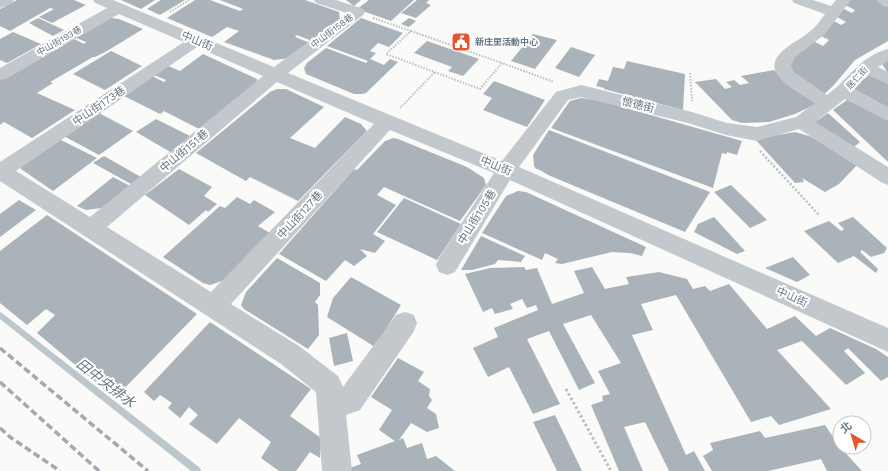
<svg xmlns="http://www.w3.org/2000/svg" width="888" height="471" viewBox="0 0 888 471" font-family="'Work Sans','Noto Sans TC',sans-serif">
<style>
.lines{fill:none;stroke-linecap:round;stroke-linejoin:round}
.stream{fill:#bbc7cb;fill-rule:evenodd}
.building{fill:#aab3b9}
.path-far2{stroke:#bbbfc2;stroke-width:2;stroke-dasharray:1.5 1.5;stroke-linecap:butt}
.path-far1{stroke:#bbbfc2;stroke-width:2.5;stroke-dasharray:2 2;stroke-linecap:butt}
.path{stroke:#bbbfc2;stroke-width:3;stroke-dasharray:2.5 2.5;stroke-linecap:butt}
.minor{fill:#c3c8cc;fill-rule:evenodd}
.rail{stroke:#a2aab0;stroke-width:3.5;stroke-dasharray:7 3.5;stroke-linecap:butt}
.labels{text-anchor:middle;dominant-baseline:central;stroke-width:4;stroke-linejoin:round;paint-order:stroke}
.far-street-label{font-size:9px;fill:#657683;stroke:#fff}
.far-poi-label{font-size:9px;font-weight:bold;fill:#657683;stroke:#fff;text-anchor:start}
.street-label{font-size:11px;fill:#657683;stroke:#fff}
.near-water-label{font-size:14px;font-style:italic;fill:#60757c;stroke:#fff}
</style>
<rect width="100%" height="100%" fill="#fafaf8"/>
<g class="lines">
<polygon class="stream" points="0,312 2,313 200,468 201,471 191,471 0,319"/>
</g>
<g class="building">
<polygon points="17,0 74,0 86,5 52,23 39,17 54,9 50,8 10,31 0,26 0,9"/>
<polygon points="121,0 155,0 141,9"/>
<polygon points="161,0 185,0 160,15 147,9"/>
<polygon points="195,0 210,0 240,11 243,9 220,0 305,0 339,12 340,20 312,41 297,35 295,37 310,43 290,58 274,60 224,42 239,31 227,27 212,37 167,18"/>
<polygon points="346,0 361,0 354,6"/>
<polygon points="369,0 414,0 391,21 357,9"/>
<polygon points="417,0 429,0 426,3 431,5 416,18 401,13"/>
<polygon points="847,0 876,0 888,6 888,41 855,60 833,86 821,97 788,73 790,56 813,41 823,46 829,40 821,36 834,21 841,25 846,22 837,17 844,9 852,13 855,10 843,4"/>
<polygon points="38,18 64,30 53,36 29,23"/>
<polygon points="112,18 119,19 143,29 107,51 95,57 93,57 50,82 53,83 37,93 75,110 32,138 4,122 0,125 0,79 72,38 84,44 86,42 74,37 104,20"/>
<polygon points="361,18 403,33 389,47 378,43 370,51 376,53 370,59 384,65 390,59 398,62 366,93 362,94 354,94 306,74 304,68 307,63 326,48 366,63 368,61 327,46"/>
<polygon points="409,18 416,21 409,27 401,24"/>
<polygon points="13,32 41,44 7,63 0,60 0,39"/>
<polygon points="533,34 557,40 535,69 511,61"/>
<polygon points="427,41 479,59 463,76 448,71 452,67 414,53"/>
<polygon points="571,47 595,55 579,77 555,68"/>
<polygon points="111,51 142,66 105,90 73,74"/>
<polygon points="203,54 257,79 256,85 201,130 164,111 160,114 122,95 150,75 164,82 166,80 152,74 166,65 180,71"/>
<polygon points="888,59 888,73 882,64"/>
<polygon points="627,61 685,74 683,110 604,89 604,88 596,86 599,79 608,81 613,67 624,69"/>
<polygon points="774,70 816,104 795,114 769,122 742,123 732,120 695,82 716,79 725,89 732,87 726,82 734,80 740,85 749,83 741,76"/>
<polygon points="870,74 888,84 888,109 852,89"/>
<polygon points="494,81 545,100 527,127 483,110 492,98 483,94"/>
<polygon points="277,89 286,89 324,107 290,138 315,148 345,117 361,124 367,131 298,201 250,177 246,181 196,153 270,92"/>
<polygon points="851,97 888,118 888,162 833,110"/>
<polygon points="581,98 598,100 742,141 737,155 727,152 727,154 722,153 713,188 551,128 570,101"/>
<polygon points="97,112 133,131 99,155 62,135"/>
<polygon points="828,113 860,142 854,147 815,127 815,122"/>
<polygon points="156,119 192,137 172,153 136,132"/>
<polygon points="549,130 710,192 685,232 548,175 538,169 536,169 534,166 533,155"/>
<polygon points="795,132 809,136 859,163 839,184 825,192 802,178 804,182 795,183 755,139"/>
<polygon points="57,138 97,158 53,191 21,169 21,166"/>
<polygon points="393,138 398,139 467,167 484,178 486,185 460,221 384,187 377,195 396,205 373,234 385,241 375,253 360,249 367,256 354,266 345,260 326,281 279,254 354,169 357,170 385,141"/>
<polygon points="104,156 141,177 131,184 93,163"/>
<polygon points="179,169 212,187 204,196 217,204 208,212 206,210 189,225 145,195"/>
<polygon points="113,177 130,186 102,208 86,210 77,206"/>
<polygon points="731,185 767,220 750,228 714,192"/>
<polygon points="518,191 526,192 646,247 642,256 630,253 612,252 562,264 555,263 558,259 545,253 542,260 482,233 506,196"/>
<polygon points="237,197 250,204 254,200 275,212 258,226 270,233 222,281 210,285 203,283 163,257 220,206 225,208"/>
<polygon points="404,198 461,224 437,260 377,232"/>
<polygon points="19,200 36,210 0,237 0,214"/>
<polygon points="47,215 197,314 115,398 37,333 55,315 46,309 27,325 0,303 0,251"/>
<polygon points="714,217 745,251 737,254 694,232 698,224"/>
<polygon points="853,217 887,248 884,253 871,257 862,250 860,252 878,269 876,273 854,256 838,263 804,231 829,221 841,231 844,229 838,223"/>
<polygon points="481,236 525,256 521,262 498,260 495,264 472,270 461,270"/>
<polygon points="793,257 810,275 797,282 765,268"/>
<polygon points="277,258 320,283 320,295 315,302 318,305 319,335 308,349 244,309 241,305 246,292"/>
<polygon points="524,267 526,270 537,268 552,304 584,293 574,271 592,267 605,289 629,284 626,277 659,272 687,279 693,289 705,286 710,291 729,284 767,329 795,316 816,336 830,328 876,349 888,357 888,377 881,381 848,348 844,351 865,373 846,385 802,341 777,350 831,409 779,425 771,416 751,422 676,295 641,304 653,330 632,335 686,455 694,451 705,471 669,471 645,422 624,427 643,471 619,471 591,405 603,401 602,396 610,394 598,371 621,363 591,315 563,324 595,383 579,390 549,331 527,339 560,404 533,414 509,367 488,377 473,348 498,337 494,328 538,310 536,305 527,308 522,299 510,304 513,309 495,314 492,308 483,312 465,274 490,268"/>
<polygon points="351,277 401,305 375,347 327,317 333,298"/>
<polygon points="210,322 311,389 290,416 321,438 320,458 310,452 296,471 279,471 261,458 271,442 239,418 217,444 189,424 198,415 189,407 180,418 168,408 172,403 160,395 154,401 144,392"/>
<polygon points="347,333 353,361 334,366 329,338"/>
<polygon points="398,358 424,372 418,381 430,389 429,396 432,400 427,408 436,414 439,428 427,432 411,423 399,440 403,438 407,448 422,443 427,459 436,456 455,471 345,471 344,470 361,464 357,455 395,441 379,430 392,410 371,397"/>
<polygon points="555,415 582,471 557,471 533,422"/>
<polygon points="825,425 840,447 862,471 827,471 821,459 768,471 712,471 703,456 713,450 710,443 760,431 765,438"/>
</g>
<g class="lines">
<g class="path-far2">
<polyline points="170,12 189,0"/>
<polyline points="373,18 411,31 386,54 480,89 502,63 554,82"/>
<polyline points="411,31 502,63"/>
<polyline points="690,73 692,101"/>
<polyline points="400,108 435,72"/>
</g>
<polyline class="path-far1" points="760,151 819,215"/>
<polyline class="path" points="566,389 611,471"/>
<g class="minor">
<polygon points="0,0 14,0 12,3 0,8"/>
<path d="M93,0H113L274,67L347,13L316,3L314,0H336L363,9L365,12L363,15L288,73L502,161L556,92L581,85L692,112L727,123L757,127L796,117L815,103C804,96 791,89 782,80C759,58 794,44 808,33C815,28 820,21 825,14L794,3L792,0H813L831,6L836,0H851L824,35L795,57L791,66L794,72L827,95C849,79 860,56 888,49V61L878,67L888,72V84L867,75L855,89L888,107V121L845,99L815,122L888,167V185L881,182L799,129L757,141L726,135L688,123L581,97L568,100L519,167L888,328V352L510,180L455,272L447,275L439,272L436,265L439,258L494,173L390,130L231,304L299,346L338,376L343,387L396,315L405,312L414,315L417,323L414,331L360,410L346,415L352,471H322L316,392L281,364L0,181V162L184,42L119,14L6,79L0,80V68L107,8L95,3ZM197,47L263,76L90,217L16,171ZM277,82L374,124L211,292L107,227Z"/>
<polygon points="876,0 888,0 888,7 883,6"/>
</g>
<g class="rail">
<polyline points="0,348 148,471"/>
<polyline points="0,382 99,471"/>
<polyline points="0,428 10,437 60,471"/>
</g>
</g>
<defs>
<g id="civic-square" transform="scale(1)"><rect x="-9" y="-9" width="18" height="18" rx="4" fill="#e4572e" stroke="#fff"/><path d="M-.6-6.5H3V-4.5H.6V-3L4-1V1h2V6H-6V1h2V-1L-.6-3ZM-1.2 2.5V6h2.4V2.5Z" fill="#fff"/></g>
</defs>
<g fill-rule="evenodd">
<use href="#civic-square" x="461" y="42"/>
</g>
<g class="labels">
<g class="far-street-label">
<text transform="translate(332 31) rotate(-37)">中山街158巷</text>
<text transform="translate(59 41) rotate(-30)">中山街193巷</text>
<text transform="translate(857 78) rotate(-47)">居仁街</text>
</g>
<g class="far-poi-label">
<text x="475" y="42">新庄里活動中心</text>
</g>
<g class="street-label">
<text transform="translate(197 41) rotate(23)">中山街</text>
<text transform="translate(638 105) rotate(14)">懷德街</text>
<text transform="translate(99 106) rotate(-34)">中山街173巷</text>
<text transform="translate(184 151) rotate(-40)">中山街151巷</text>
<text transform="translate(496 166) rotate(22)">中山街</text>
<text transform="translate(300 215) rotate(-47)">中山街127巷</text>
<text transform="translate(477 217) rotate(-58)">中山街105巷</text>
<text transform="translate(792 297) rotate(24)">中山街</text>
</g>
<g class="near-water-label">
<text transform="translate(106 383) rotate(38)">田中央排水</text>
</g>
</g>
<g transform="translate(852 435) rotate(322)"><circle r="19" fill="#ffffff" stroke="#c1c8cd"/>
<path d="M0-3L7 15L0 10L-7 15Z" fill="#e4572e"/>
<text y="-6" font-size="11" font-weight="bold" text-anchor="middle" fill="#657683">北</text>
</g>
</svg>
